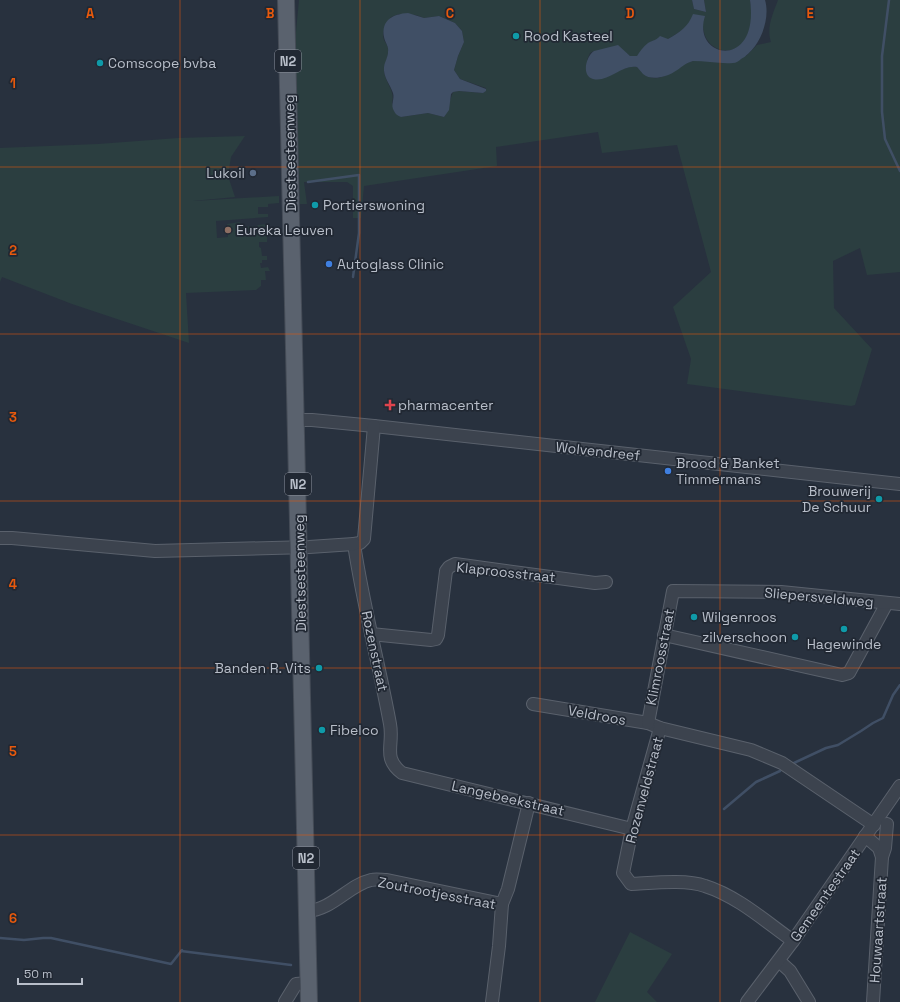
<svg xmlns="http://www.w3.org/2000/svg" width="900" height="1002" viewBox="0 0 900 1002" font-family="'Space Grotesk',sans-serif">
<style>
.green{fill:#2b3e40;fill-rule:evenodd}
.water{fill:#404f65}
.lines{fill:none;stroke-linecap:round;stroke-linejoin:round}
.stream{stroke:#404f65;stroke-width:2.5}
.minor-casing{stroke:#5a616c;stroke-width:14}
.major-casing{stroke:#454c57;stroke-width:18}
.minor{stroke:#3c434e;stroke-width:12}
.major{stroke:#5a626e;stroke-width:16}
.grid{fill:none;stroke:#e8590c;stroke-width:1;stroke-opacity:0.55}
.culture-dot{fill:#0f9aa8;stroke:#212833;stroke-width:1.5}
.service-dot{fill:#5c6f8a;stroke:#212833;stroke-width:1.5}
.education-dot{fill:#8d6e63;stroke:#212833;stroke-width:1.5}
.shop-dot{fill:#3f7fe0;stroke:#212833;stroke-width:1.5}
.health-dot{fill:#e0444e;stroke:#212833;stroke-width:1.5}
.labels{text-anchor:middle;dominant-baseline:central;stroke-width:3.5;stroke-linejoin:round;paint-order:stroke}
.shield{fill:#212833;stroke:#8b919c;stroke-width:1}
.shield-label{font-size:13px;font-weight:bold;fill:#b8bec9}
.poi-label{font-size:14px;fill:#b8bec9;stroke:#212833;text-anchor:start}
.street-label{font-size:14px;fill:#b8bec9;stroke:#212833}
.grid-label{font-size:13px;text-anchor:middle;font-weight:bold;fill:#e8590c;stroke:#212833;stroke-width:3.5;stroke-linejoin:round;paint-order:stroke}
</style>
<rect width="100%" height="100%" fill="#28313e"/>
<g class="green">
<path d="M299,0H692L694,9L706,12L704,0H750C752,11 753,23 749,34C738,61 702,53 703,23L690,21L687,26L681,31L668,39L652,41L637,56H630L623,51H594L590,53L587,60L624,69L631,66L637,67C658,93 672,66 693,61L746,56L757,45L771,42C766,27 773,14 778,0H900V272L867,275L860,248L833,261L834,308L872,349L855,405L851,406L687,384L691,359L673,307L711,272L677,145L602,153L598,132L496,147L497,166L364,186L361,218H353V186L347,182H304L307,204H300L295,42ZM399,14L416,15L424,18L439,16L455,23L462,31L464,42L458,56L454,70L460,79L486,88V91L483,93L459,91L453,92L444,117L428,113L401,117L392,103C395,92 388,86 385,76C382,67 388,61 388,52C389,47 386,44 384,40C381,31 387,24 391,17Z"/>
<polygon points="245,136 231,157 228,176 235,197 193,201 279,196 279,203 268,204 268,207 258,207 258,214 268,214 268,217 216,221 217,238 228,237 227,224 240,222 241,227 257,226 258,225 267,224 267,242 259,242 259,247 261,248 262,256 267,256 267,260 262,260 262,263 260,263 261,268 268,267 270,271 265,271 266,280 261,280 261,286 256,290 186,293 189,343 72,304 2,277 0,282 0,148 98,144 178,138"/>
<polygon points="630,932 672,954 647,992 657,1002 595,1002"/>
</g>
<g class="water">
<polygon points="692,0 704,0 706,12 694,9"/>
<path d="M750,0H765C771,20 759,49 741,59C739,61 736,63 733,63C720,64 706,61 693,61C685,63 681,68 674,72C666,77 651,81 643,74C641,72 639,69 637,67C622,64 608,83 593,79C581,76 586,56 594,51L618,45L630,56H637C640,51 643,47 648,43C653,40 657,40 660,36L668,39C680,32 688,27 693,14L705,16C691,59 760,71 750,0Z"/>
<path d="M408,13L424,18L439,16L455,23L462,31L464,42L458,56L454,70L460,79L486,89V91L483,93L459,91L453,92L451,94L449,110L444,117L428,113L401,117C398,116 395,114 394,111C390,105 395,99 393,93C390,84 383,77 384,67C385,61 388,57 388,52C389,46 385,43 384,37C381,20 393,14 408,13Z"/>
</g>
<g class="lines">
<g class="stream">
<polyline points="889,0 882,56 882,112 885,139 900,171"/>
<polyline points="308,182 359,175 359,233 353,277"/>
<polyline points="794,763 826,748 838,745 861,731 873,723 883,718 893,695 900,685"/>
<polyline points="724,809 756,782 780,771"/>
<polyline points="0,938 24,940 43,938 51,938 171,964 182,950"/>
<polyline points="181,951 291,965"/>
</g>
<g class="minor-casing">
<g id="minor">
<polyline points="297,420 312,420 374,426 900,484"/>
<path d="M374,426L364,539L360,543L354,544C363,605 379,664 390,724C394,745 382,758 402,773L632,829"/>
<polyline points="0,538 12,538 155,551 309,547 354,544"/>
<polyline points="371,634 431,640 436,639 438,635 446,571 449,567 455,564 595,583 606,582"/>
<polyline points="664,635 842,675 849,673 887,603"/>
<polyline points="533,704 648,723 660,728 751,750 782,763 874,825"/>
<polyline points="648,723 673,591 781,592 900,604"/>
<path d="M660,728L632,829L623,873L631,884C652,883 686,879 705,886C737,896 765,921 793,941"/>
<polyline points="865,836 879,848 882,857"/>
<path d="M307,911C332,910 349,885 371,880C376,879 382,880 387,880L502,904"/>
<polyline points="779,961 790,971 809,1002"/>
<polyline points="285,1002 296,984 308,983"/>
<polyline points="492,1002 499,946 502,904 508,889 529,803"/>
<polyline points="747,1002 793,941 900,786"/>
<polyline points="873,1002 882,857 885,848 887,824"/>
</g>
</g>
<g class="major-casing">
<polyline id="major" points="286,0 309,1002"/>
</g>
<use href="#minor" class="minor"/>
<use href="#major" class="major"/>
</g>
<path class="grid" d="M180,0V1002M360,0V1002M540,0V1002M720,0V1002M0,167H900M0,334H900M0,501H900M0,668H900M0,835H900"/>
<g class="culture-dot">
<circle cx="516" cy="36" r="4"/>
<circle cx="100" cy="63" r="4"/>
<circle cx="315" cy="205" r="4"/>
<circle cx="879" cy="499" r="4"/>
<circle cx="694" cy="617" r="4"/>
<circle cx="844" cy="629" r="4"/>
<circle cx="795" cy="637" r="4"/>
<circle cx="319" cy="668" r="4"/>
<circle cx="322" cy="730" r="4"/>
</g>
<circle class="service-dot" cx="253" cy="173" r="4"/>
<circle class="education-dot" cx="228" cy="230" r="4"/>
<g class="shop-dot">
<circle cx="329" cy="264" r="4"/>
<circle cx="668" cy="471" r="4"/>
</g>
<path class="health-dot" d="M388 399h4v4h4v4h-4v4h-4v-4h-4v-4h4z"/>
<g class="labels">
<g class="shield">
<rect x="275" y="50" width="26" height="22" rx="3"/>
<rect x="285" y="473" width="26" height="22" rx="3"/>
<rect x="293" y="847" width="26" height="22" rx="3"/>
</g>
<g class="shield-label">
<text x="288" y="61">N2</text>
<text x="298" y="484">N2</text>
<text x="306" y="858">N2</text>
</g>
<g class="poi-label">
<text x="524" y="36">Rood Kasteel</text>
<text x="108" y="63">Comscope bvba</text>
<text x="245" y="173" text-anchor="end">Lukoil</text>
<text x="323" y="205">Portierswoning</text>
<text x="236" y="230">Eureka Leuven</text>
<text x="337" y="264">Autoglass Clinic</text>
<text x="398" y="405">pharmacenter</text>
<text x="676" y="463">Brood &amp; Banket<tspan x="676" dy="16">Timmermans</tspan></text>
<text x="871" y="491" text-anchor="end">Brouwerij<tspan x="871" dy="16">De Schuur</tspan></text>
<text x="702" y="617">Wilgenroos</text>
<text x="787" y="637" text-anchor="end">zilverschoon</text>
<text x="844" y="644" text-anchor="middle">Hagewinde</text>
<text x="311" y="668" text-anchor="end">Banden R. Vits</text>
<text x="330" y="730">Fibelco</text>
</g>
<g class="street-label">
<text transform="translate(290 153) rotate(-91)">Diestsesteenweg</text>
<text transform="translate(598 451) rotate(6)">Wolvendreef</text>
<text transform="translate(506 572) rotate(6)">Klaproosstraat</text>
<text transform="translate(300 573) rotate(-91)">Diestsesteenweg</text>
<text transform="translate(819 597) rotate(5)">Sliepersveldweg</text>
<text transform="translate(375 651) rotate(78)">Rozenstraat</text>
<text transform="translate(660 657) rotate(-79)">Klimroosstraat</text>
<text transform="translate(597 715) rotate(10)">Veldroos</text>
<text transform="translate(644 790) rotate(-75)">Rozenveldstraat</text>
<text transform="translate(508 798) rotate(13)">Langebeekstraat</text>
<text transform="translate(437 893) rotate(11)">Zoutrootjesstraat</text>
<text transform="translate(825 895) rotate(-55)">Gemeentestraat</text>
<text transform="translate(878 930) rotate(-86)">Houwaartstraat</text>
</g>
</g>
<g class="grid-label">
<text x="90" y="18">A</text>
<text x="270" y="18">B</text>
<text x="450" y="18">C</text>
<text x="630" y="18">D</text>
<text x="810" y="18">E</text>
<text x="13" y="88">1</text>
<text x="13" y="255">2</text>
<text x="13" y="422">3</text>
<text x="13" y="589">4</text>
<text x="13" y="756">5</text>
<text x="13" y="923">6</text>
</g>
<path d="M18 978v6h64v-6" fill="none" stroke="#b8bec9" stroke-width="2"/>
<text x="24" y="978" font-size="12" fill="#b8bec9" stroke="#212833" stroke-width="3" paint-order="stroke">50 m</text>
</svg>
